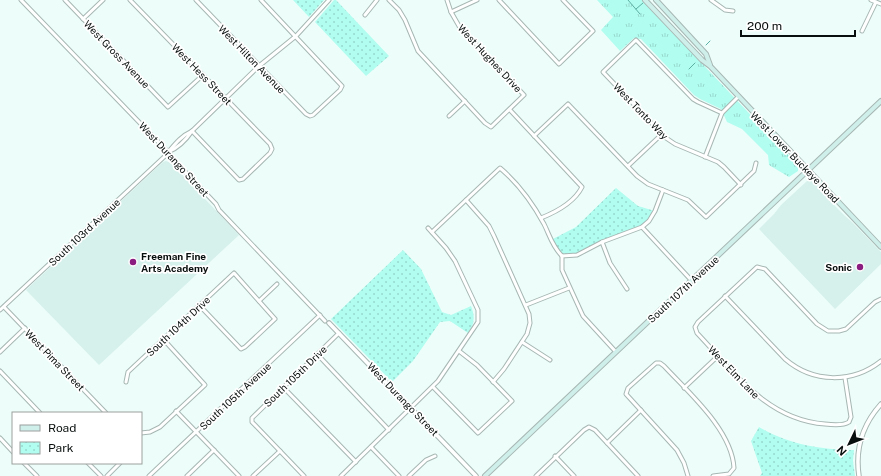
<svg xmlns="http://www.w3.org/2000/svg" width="881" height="476" viewBox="0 0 881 476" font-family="'Public Sans',sans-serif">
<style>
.built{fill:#d6f0eb}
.grass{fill:url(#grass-tufts)}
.park{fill:url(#park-dots)}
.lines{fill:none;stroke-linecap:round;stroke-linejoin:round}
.stream{stroke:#5bb0a3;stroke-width:1}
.minor-casing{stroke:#a7b7b3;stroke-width:5}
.tertiary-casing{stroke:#a7b7b3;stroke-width:5.5}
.secondary-casing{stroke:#a7b7b3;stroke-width:6}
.minor{stroke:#fff;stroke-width:3}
.tertiary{stroke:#fff;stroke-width:3.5}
.secondary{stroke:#cfefeb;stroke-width:4}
.poi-dot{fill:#8c1d80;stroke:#fff;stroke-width:1.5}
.labels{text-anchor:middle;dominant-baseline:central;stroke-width:3.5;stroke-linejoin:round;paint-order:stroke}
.street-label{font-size:10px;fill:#080e0d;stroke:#fff}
.poi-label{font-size:10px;font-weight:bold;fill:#080e0d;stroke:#fff;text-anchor:start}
</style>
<defs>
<pattern id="grass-tufts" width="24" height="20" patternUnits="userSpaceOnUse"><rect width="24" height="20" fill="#b1fdf0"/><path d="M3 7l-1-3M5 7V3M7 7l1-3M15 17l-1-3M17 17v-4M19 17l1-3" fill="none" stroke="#97d8cd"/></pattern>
<pattern id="park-dots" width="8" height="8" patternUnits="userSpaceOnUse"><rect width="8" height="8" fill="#b1fdf0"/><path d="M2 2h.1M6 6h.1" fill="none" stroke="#97d8cd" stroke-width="1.8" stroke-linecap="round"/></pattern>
</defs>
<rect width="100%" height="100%" fill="#edfefa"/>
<g class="built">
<polygon points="166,161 171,163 239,235 99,365 26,290 163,162"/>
<polygon points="810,180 819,186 825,196 844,215 853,223 881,252 881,264 835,309 759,229 774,214 781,205 807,181"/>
</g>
<polygon class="grass" points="597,0 642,0 798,165 798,171 789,177 769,165 768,155 742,129 727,122 721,109 700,99 694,95 641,39 634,38 620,51 601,30 613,17"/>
<g class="park">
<polygon points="293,0 324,0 309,17"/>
<polygon points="334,0 336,0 389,56 366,76 315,22"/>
<polygon points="616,188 638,206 655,211 642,227 602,242 577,255 562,256 551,240 576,227"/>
<path d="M403,250L421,269L442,312L451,315L471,306C475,316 475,324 468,333L450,321L440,322L413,361L392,382L331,319Z"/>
<path d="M759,427C791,445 818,449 854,450L853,461L855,476H760L762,473L751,441Z"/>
</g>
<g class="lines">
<g class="stream">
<polyline points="628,0 640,14"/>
<polyline points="636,9 643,3"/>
<polyline points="706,45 710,41"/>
<polyline points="689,69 695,63"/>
</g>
<g class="minor-casing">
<g id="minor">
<polyline points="21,0 168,152 173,159 216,204 219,210 325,321"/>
<polyline points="65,0 168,107 203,75"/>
<polyline points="130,0 270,144 272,149 270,153 243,179 239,180 192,131"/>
<polyline points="196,0 306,114 310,116 313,115 340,90 342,86 261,0"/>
<polyline points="389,0 399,10 405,20 418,51 485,123 491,127 524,95 459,26 451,12 447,0"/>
<polyline points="499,0 559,64 593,31 563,0"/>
<polyline points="711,0 725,10 733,11"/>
<polyline points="871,0 881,4"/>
<polyline points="451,12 477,0"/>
<polyline points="365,15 377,0"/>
<polyline points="83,19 103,0"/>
<polyline points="862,31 876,2"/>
<path d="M510,110L582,187C574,203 556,212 541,218"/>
<polyline points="722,113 698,102 693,99 636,40 603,72 666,138 675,144 718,162 724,167 741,185"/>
<polyline points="449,116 465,101"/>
<polyline points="534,136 568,104 637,176 648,184 688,200 706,217 754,171 756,163"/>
<path d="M168,152C178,148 186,140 192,131L259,66L296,36L329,0"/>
<polyline points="705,157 722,113 738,97"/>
<polyline points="628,166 662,134"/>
<polyline points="466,200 489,226 494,236 529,314 530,323 527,334 504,369 493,382"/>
<polyline points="642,227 692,281"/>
<path d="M432,232L500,168C519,184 532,202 544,224C550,236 552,246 562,256"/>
<polyline points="602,242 610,263 627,289"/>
<polyline points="562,256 577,255 602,242 642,227 649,221 655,211 663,190"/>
<polyline points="562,256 562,270 583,316 616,352"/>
<path d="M725,296L785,359C813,383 852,384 881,361"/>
<polyline points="259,301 277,284"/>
<polyline points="526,305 569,288"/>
<polyline points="4,307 106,413"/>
<path d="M0,310L164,157C173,147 179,137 192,131"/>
<polyline points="522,342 550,360"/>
<polyline points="0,352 25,328"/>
<polyline points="317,354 389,430"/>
<polyline points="0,371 40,413"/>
<path d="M845,378L851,417L849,422C843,426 833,425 825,424C767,420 734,372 697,333L695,327L698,322L757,267L765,269L817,324L828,331H839L846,329L875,302L881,299"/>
<polyline points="126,382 128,372 234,273 275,319 245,347 241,349 200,306"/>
<polyline points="283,387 356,462"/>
<polyline points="433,387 478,433 512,401 477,365 459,351"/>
<polyline points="684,388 718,356"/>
<polyline points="176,411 239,476"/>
<polyline points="141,433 150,432 160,427 205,385 164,340"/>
<polyline points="0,438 13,452"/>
<polyline points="607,443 641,410"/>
<polyline points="371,447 399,476"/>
<polyline points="555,456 574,476"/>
<polyline points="24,463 37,476"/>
<polyline points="88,463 101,476"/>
<polyline points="107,476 120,463"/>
<polyline points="149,476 320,315"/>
<polyline points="187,476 214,450"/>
<polyline points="253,476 280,451"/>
<polyline points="304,476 255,425 252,422 252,418 339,333"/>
<polyline points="341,476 438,381 478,322 478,310 455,261 446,248 428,228"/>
<polyline points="409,476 426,460 435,456"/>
<polyline points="536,476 584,430 589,427 595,430 638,476"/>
<path d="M688,476L684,463L677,450L626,394L628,388L656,363H660L664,366C688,392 732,430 734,468L729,474L713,476"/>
</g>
</g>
<g class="tertiary-casing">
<g id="tertiary">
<polyline points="329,323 476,476"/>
<path d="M859,476C855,449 863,424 881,404"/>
</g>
</g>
<g class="secondary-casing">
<g id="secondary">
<polyline points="645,0 702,60 710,66 881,247"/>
<polyline points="656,0 706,54 710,65"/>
<polyline points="485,476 881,101"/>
</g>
</g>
<use href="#minor" class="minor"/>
<use href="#tertiary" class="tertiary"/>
<use href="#secondary" class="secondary"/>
</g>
<g class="poi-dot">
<circle cx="133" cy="262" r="4"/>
<circle cx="860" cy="267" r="4"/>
</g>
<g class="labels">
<g class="street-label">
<text transform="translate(117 54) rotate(46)">West Gross Avenue</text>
<text transform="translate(490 58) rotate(47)">West Hughes Drive</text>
<text transform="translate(252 59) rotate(46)">West Hilton Avenue</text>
<text transform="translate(202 74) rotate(46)">West Hess Street</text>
<text transform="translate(641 111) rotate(46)">West Tonto Way</text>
<text transform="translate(795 157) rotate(46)">West Lower Buckeye Road</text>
<text transform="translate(174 159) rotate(47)">West Durango Street</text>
<text transform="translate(84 232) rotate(-43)">South 103rd Avenue</text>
<text transform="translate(683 289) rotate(-43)">South 107th Avenue</text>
<text transform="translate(178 326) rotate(-43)">South 104th Drive</text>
<text transform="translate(55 360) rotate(46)">West Pima Street</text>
<text transform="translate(734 372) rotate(46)">West Elm Lane</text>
<text transform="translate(295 376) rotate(-44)">South 105th Drive</text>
<text transform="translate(235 396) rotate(-43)">South 105th Avenue</text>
<text transform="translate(403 399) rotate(46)">West Durango Street</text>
</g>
<g class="poi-label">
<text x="141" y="256">Freeman Fine<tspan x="141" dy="12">Arts Academy</tspan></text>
<text x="852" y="267" text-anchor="end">Sonic</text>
</g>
</g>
<rect x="12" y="412" width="130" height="52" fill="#ffffff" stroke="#9c9f9e"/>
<rect x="20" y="425" width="20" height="6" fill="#cfefeb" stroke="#9c9f9e"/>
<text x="48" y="432" font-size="12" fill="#080e0d">Road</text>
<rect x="20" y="442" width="20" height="12" fill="url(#park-dots)" stroke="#9c9f9e"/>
<text x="48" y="452" font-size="12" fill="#080e0d">Park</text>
<g transform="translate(849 444) rotate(227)" stroke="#ffffff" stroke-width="3" paint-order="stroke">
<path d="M0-3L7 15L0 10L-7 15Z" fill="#080e0d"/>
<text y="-6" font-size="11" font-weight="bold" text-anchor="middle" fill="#080e0d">N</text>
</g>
<path d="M741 30v6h114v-6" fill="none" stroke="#080e0d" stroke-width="2"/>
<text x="747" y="30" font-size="12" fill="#080e0d" stroke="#ffffff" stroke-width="3" paint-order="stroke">200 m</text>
</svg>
